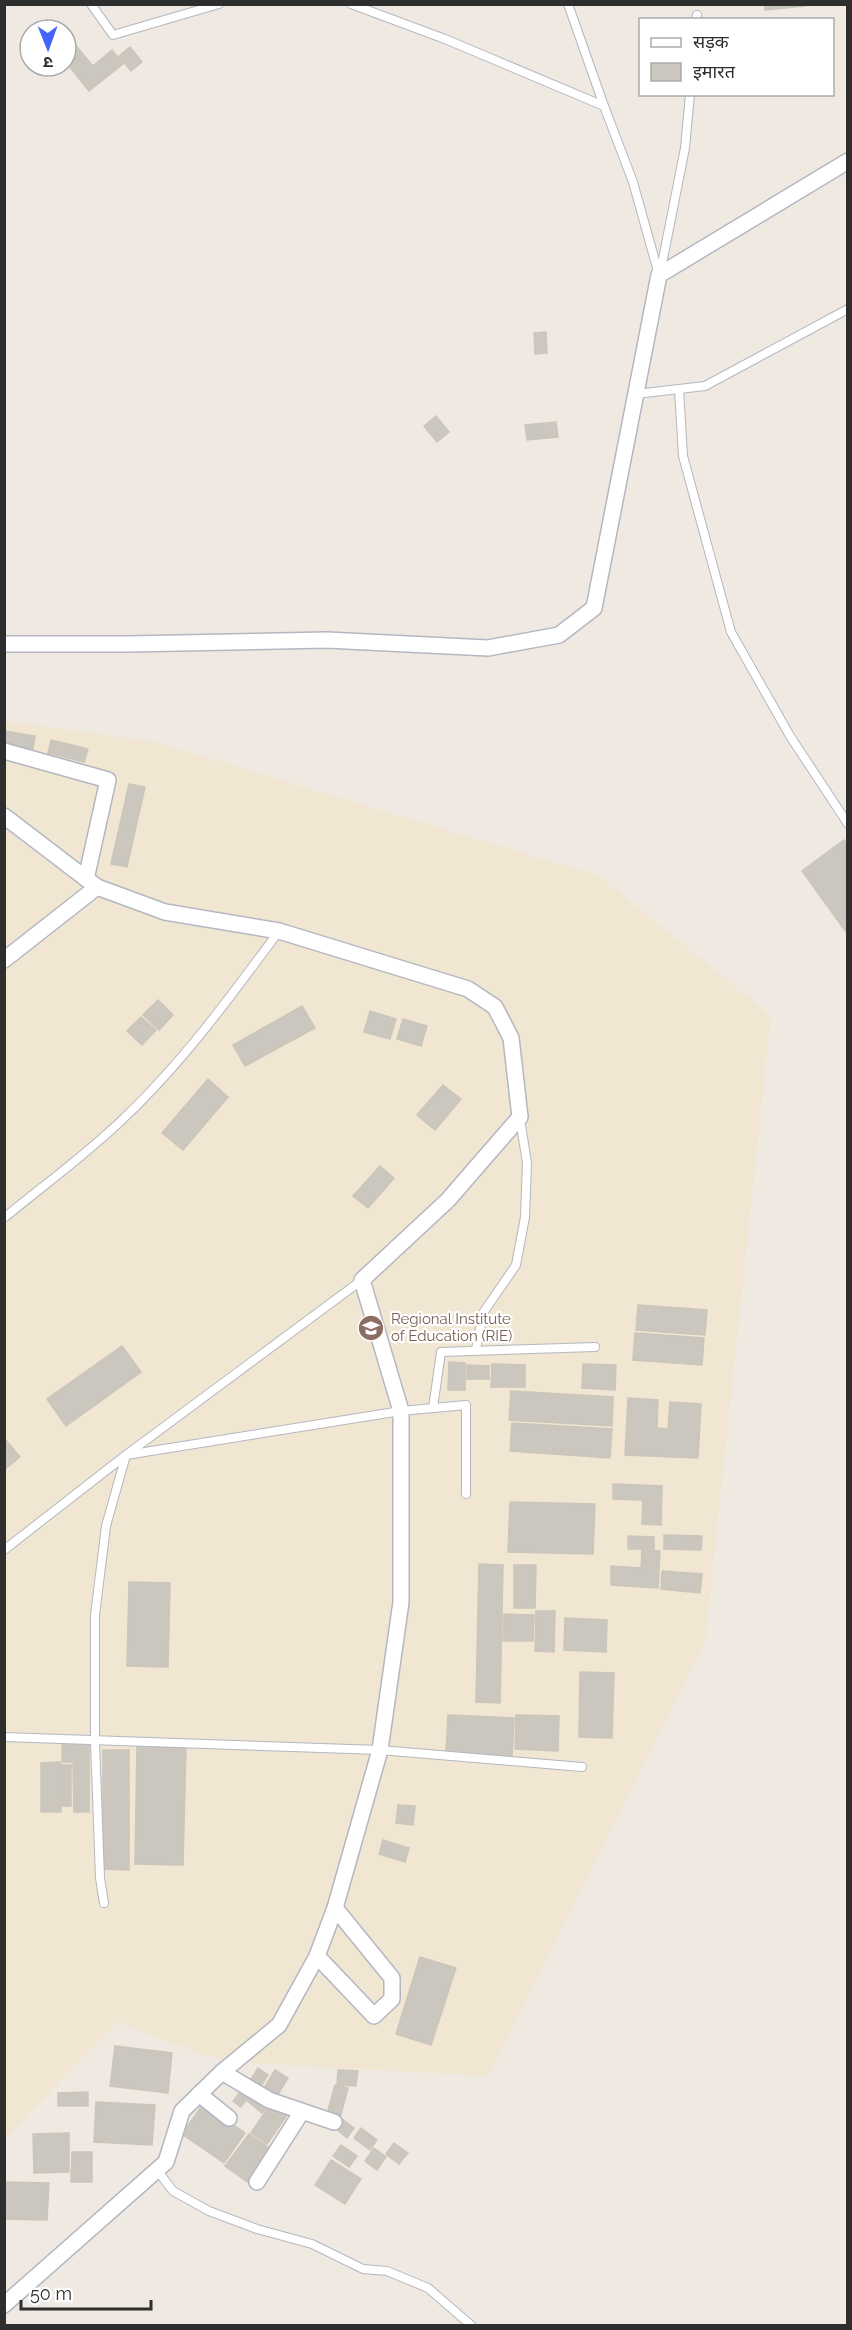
<svg xmlns="http://www.w3.org/2000/svg" width="852" height="2330" viewBox="0 0 852 2330" font-family="Raleway,'Noto Sans Devanagari',sans-serif">
<style>
.education{fill:#f0e6d1}
.building{fill:#cbc7bf;stroke:#cbc5ba;stroke-width:1.5}
.lines{fill:none;stroke-linecap:round;stroke-linejoin:round}
.lane-casing{stroke:#b4b7c1;stroke-width:10}
.street-casing{stroke:#b4b7c1;stroke-width:18}
.lane{stroke:#fff;stroke-width:8}
.street{stroke:#fff;stroke-width:15}
.labels{text-anchor:middle;dominant-baseline:central;stroke-width:4.5;stroke-linejoin:round;paint-order:stroke}
.education-label{font-size:15px;fill:#785e54;stroke:#fff;text-anchor:start}
</style>
<rect width="100%" height="100%" fill="#efe9e1"/>
<polygon class="education" points="5,721 155,742 599,876 771,1016 705,1641 488,2076 265,2064 206,2056 118,2022 5,2138"/>
<g class="building">
<polygon points="765,4 805,4 805,6 765,10"/>
<polygon points="66,34 93,66 112,50 123,64 89,91 66,62"/>
<polygon points="130,47 142,62 131,71 119,56"/>
<polygon points="546,332 547,353 535,354 534,333"/>
<polygon points="436,416 449,432 437,442 424,426"/>
<polygon points="556,422 558,437 527,440 525,425"/>
<polygon points="4,731 35,736 33,749 4,744"/>
<polygon points="51,740 88,749 84,762 48,753"/>
<polygon points="129,784 145,787 127,867 111,864"/>
<polygon points="844,840 848,845 846,932 802,871"/>
<polygon points="158,1000 173,1015 159,1030 143,1015"/>
<polygon points="302,1006 315,1028 245,1066 233,1045"/>
<polygon points="370,1011 396,1019 390,1039 364,1032"/>
<polygon points="141,1017 156,1030 142,1045 127,1031"/>
<polygon points="403,1019 427,1026 421,1046 397,1039"/>
<polygon points="208,1079 228,1097 183,1150 162,1133"/>
<polygon points="443,1085 461,1099 435,1130 417,1115"/>
<polygon points="380,1166 394,1178 368,1208 353,1196"/>
<polygon points="638,1305 707,1310 705,1335 636,1330"/>
<polygon points="635,1333 704,1338 702,1365 633,1360"/>
<polygon points="122,1346 141,1372 66,1426 47,1399"/>
<polygon points="449,1362 465,1363 465,1390 448,1390"/>
<polygon points="492,1364 525,1365 525,1387 491,1387"/>
<polygon points="583,1364 616,1365 615,1390 582,1388"/>
<polygon points="467,1365 489,1366 489,1379 467,1379"/>
<polygon points="511,1391 613,1397 612,1426 509,1420"/>
<polygon points="628,1398 658,1400 657,1428 668,1429 670,1402 701,1404 698,1458 625,1455"/>
<polygon points="512,1423 612,1429 610,1458 510,1451"/>
<polygon points="4,1438 20,1457 4,1470"/>
<polygon points="613,1484 662,1486 661,1525 642,1524 643,1500 613,1499"/>
<polygon points="510,1502 595,1504 593,1554 508,1552"/>
<polygon points="664,1535 702,1536 701,1550 664,1549"/>
<polygon points="628,1536 654,1537 654,1549 628,1549"/>
<polygon points="642,1550 660,1551 658,1588 611,1585 611,1566 641,1568"/>
<polygon points="479,1564 503,1565 500,1703 476,1702"/>
<polygon points="514,1565 536,1565 535,1608 514,1608"/>
<polygon points="662,1571 702,1574 700,1593 661,1589"/>
<polygon points="129,1582 170,1583 168,1667 127,1666"/>
<polygon points="536,1611 555,1611 554,1652 535,1651"/>
<polygon points="504,1614 534,1615 533,1641 503,1641"/>
<polygon points="565,1618 607,1620 606,1652 564,1650"/>
<polygon points="580,1672 614,1673 612,1738 579,1737"/>
<polygon points="448,1715 514,1718 512,1756 446,1753"/>
<polygon points="516,1715 559,1716 558,1751 515,1749"/>
<polygon points="62,1743 89,1743 89,1812 74,1812 73,1762 62,1762"/>
<polygon points="137,1745 186,1746 183,1865 135,1864"/>
<polygon points="103,1750 129,1750 129,1870 103,1869"/>
<polygon points="60,1762 61,1812 41,1812 41,1763"/>
<polygon points="61,1765 71,1765 71,1806 62,1806"/>
<polygon points="398,1805 415,1806 413,1825 396,1823"/>
<polygon points="383,1840 409,1848 405,1862 379,1854"/>
<polygon points="420,1957 456,1968 431,2045 396,2034"/>
<polygon points="115,2046 172,2053 168,2093 110,2086"/>
<polygon points="258,2068 268,2075 258,2091 248,2084"/>
<polygon points="275,2070 288,2078 277,2096 264,2088"/>
<polygon points="338,2070 358,2071 356,2086 337,2085"/>
<polygon points="335,2085 348,2088 340,2118 327,2114"/>
<polygon points="244,2087 268,2105 262,2113 246,2100 241,2107 233,2101"/>
<polygon points="88,2092 88,2106 58,2106 58,2093"/>
<polygon points="96,2102 155,2105 152,2145 94,2142"/>
<polygon points="271,2103 288,2114 267,2144 251,2133"/>
<polygon points="203,2104 245,2133 224,2163 182,2134"/>
<polygon points="342,2119 354,2128 347,2138 335,2128"/>
<polygon points="361,2128 377,2140 370,2150 354,2138"/>
<polygon points="69,2133 69,2172 34,2173 33,2134"/>
<polygon points="249,2134 272,2150 249,2183 225,2166"/>
<polygon points="394,2143 408,2153 399,2164 386,2154"/>
<polygon points="341,2145 357,2156 349,2167 333,2156"/>
<polygon points="374,2148 386,2157 377,2170 365,2161"/>
<polygon points="72,2152 92,2152 92,2182 71,2182"/>
<polygon points="331,2160 361,2179 345,2204 315,2185"/>
<polygon points="4,2182 49,2183 47,2220 4,2219"/>
</g>
<g class="lines">
<g class="lane-casing">
<g id="lane">
<polyline points="91,4 113,35 219,4"/>
<polyline points="351,4 445,39 604,106 633,182 659,275"/>
<polyline points="568,4 604,106"/>
<polyline points="696,20 697,15"/>
<polyline points="660,274 685,148 690,94"/>
<polyline points="679,389 683,456 731,632 790,736 848,824"/>
<polyline points="636,394 705,386 848,309"/>
<path d="M4,1218C44,1185 87,1154 124,1118C183,1062 231,996 279,931"/>
<polyline points="476,1349 483,1313 516,1265 525,1217 527,1163 520,1119"/>
<polyline points="433,1408 441,1352 595,1347"/>
<polyline points="4,1550 126,1455 362,1280"/>
<polyline points="4,1737 380,1750 582,1767"/>
<polyline points="104,1903 100,1878 95,1741 95,1615 106,1526 126,1455 401,1411 466,1405 466,1494"/>
<polyline points="157,2170 173,2191 209,2211 257,2229 312,2244 363,2269 387,2271 428,2288 472,2326"/>
</g>
</g>
<g class="street-casing">
<g id="street">
<polyline points="4,644 128,644 327,640 488,648 559,635 594,608 659,275 848,161"/>
<polyline points="4,751 108,780 86,879"/>
<polyline points="4,816 97,887 165,912 279,931 468,989 495,1007 511,1038 520,1117 448,1200 362,1280 401,1411 401,1602 380,1750 335,1908 317,1956 279,2025 222,2072 182,2111 166,2162 4,2305"/>
<polyline points="4,960 97,887"/>
<polyline points="317,1956 374,2016 392,1999 392,1978 335,1908"/>
<polyline points="222,2072 269,2100 334,2122"/>
<polyline points="199,2094 229,2118"/>
<polyline points="257,2182 301,2113"/>
</g>
</g>
<use href="#lane" class="lane"/>
<use href="#street" class="street"/>
</g>
<defs>
<g id="university-disc" transform="scale(1.35)"><circle r="9.5" fill="#8d6e63" stroke="#fff"/><path d="M0-5L7-2L0 1L-7-2ZM-4 1L0 2.5L4 1V4Q0 6-4 4Z" fill="#fff"/></g>
</defs>
<g fill-rule="evenodd">
<use href="#university-disc" x="371" y="1328"/>
</g>
<g class="labels">
<g class="education-label">
<text x="391" y="1319">Regional Institute<tspan x="391" dy="17">of Education (RIE)</tspan></text>
</g>
</g>
<rect width="852" height="2330" fill="none" stroke="#2e2e2e" stroke-width="12"/>
<rect x="639" y="18" width="195" height="78" fill="#ffffff" stroke="#ababab" stroke-width="1.5"/>
<rect x="651" y="38" width="30" height="9" fill="#ffffff" stroke="#ababab" stroke-width="1.5"/>
<text x="693" y="48" font-size="18" fill="#2e2e2e">सड़क</text>
<rect x="651" y="63" width="30" height="18" fill="#cbc7bf" stroke="#ababab" stroke-width="1.5"/>
<text x="693" y="78" font-size="18" fill="#2e2e2e">इमारत</text>
<g transform="translate(48 48) rotate(179)"><circle r="28" fill="#ffffff" stroke="#ababab" stroke-width="1.5"/>
<path d="M0-4.5L10 22L0 15L-10 22Z" fill="#4264fb"/>
<text y="-9" font-size="16" font-weight="bold" text-anchor="middle" fill="#2e2e2e">उ</text>
</g>
<path d="M21 2300v9h130v-9" fill="none" stroke="#2e2e2e" stroke-width="3"/>
<text x="30" y="2300" font-size="18" fill="#2e2e2e" stroke="#ffffff" stroke-width="4.5" paint-order="stroke">50 m</text>
</svg>
